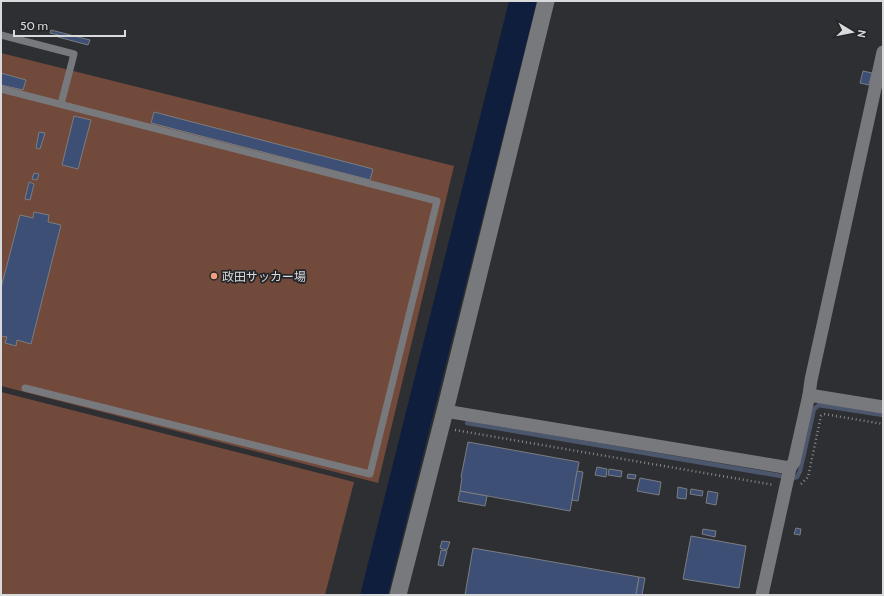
<svg xmlns="http://www.w3.org/2000/svg" width="884" height="596" viewBox="0 0 884 596" font-family="Cabin,'Noto Sans JP',sans-serif">
<style>
.green{fill:#724a3b}
.lines{fill:none;stroke-linecap:round;stroke-linejoin:round}
.stream{stroke:#4c566d;stroke-width:4.5}
.river{stroke:#101e3e;stroke-width:27}
.building{fill:#3d4f74;stroke:#7b7d80}
.path{stroke:#898a8c;stroke-width:2.5;stroke-dasharray:1 3;stroke-linecap:butt}
.service{stroke:#78797c;stroke-width:7}
.minor{stroke:#78797c;stroke-width:13}
.tertiary{stroke:#78797c;stroke-width:17}
.poi-dot{fill:#f2a07f;stroke:#242528;stroke-width:1.5}
.labels{text-anchor:middle;dominant-baseline:central;stroke-width:3.5;stroke-linejoin:round;paint-order:stroke}
.poi-label{font-size:12px;fill:#d9dadc;stroke:#242528;text-anchor:start}
</style>
<rect width="100%" height="100%" fill="#2e2f32"/>
<g class="green">
<polygon points="1,53 454,166 378,483 1,386"/>
<polygon points="1,392 354,482 325,595 1,595"/>
</g>
<g class="lines">
<g class="stream">
<polyline points="418,416 427,417"/>
<polyline points="467,423 793,478 797,477 800,471 814,409 819,405 825,406 883,415"/>
</g>
<polyline class="river" points="374,595 523,1"/>
</g>
<g class="building">
<polygon points="51,30 90,40 88,45 58,37 59,35 50,33"/>
<polygon points="863,71 872,73 869,85 860,83"/>
<polygon points="1,73 26,80 23,90 1,85"/>
<polygon points="154,112 373,169 370,180 151,123"/>
<polygon points="74,116 91,120 78,169 62,165"/>
<polygon points="39,132 45,133 40,149 36,148"/>
<polygon points="34,173 39,174 37,180 32,179"/>
<polygon points="29,182 34,184 30,200 25,199"/>
<polygon points="34,212 49,215 48,222 61,225 31,344 17,340 16,346 5,343 7,337 1,336 1,288 20,215 33,218"/>
<polygon points="468,442 579,462 570,511 460,491 462,477 461,477"/>
<polygon points="597,467 607,469 606,477 595,475"/>
<polygon points="609,469 622,471 621,477 608,475"/>
<polygon points="577,471 583,472 578,501 572,500"/>
<polygon points="628,474 636,475 635,479 627,478"/>
<polygon points="640,478 661,482 659,495 637,491"/>
<polygon points="678,487 687,489 686,499 677,498"/>
<polygon points="691,489 703,491 702,496 690,494"/>
<polygon points="460,491 487,496 485,506 458,501"/>
<polygon points="708,491 718,493 716,505 706,503"/>
<polygon points="796,528 801,529 800,535 794,534"/>
<polygon points="703,529 716,531 715,537 702,534"/>
<polygon points="691,536 746,546 739,588 683,579"/>
<polygon points="442,541 450,542 447,550 440,548"/>
<polygon points="473,548 639,577 636,595 465,595"/>
<polygon points="441,550 447,551 443,566 438,565"/>
<polygon points="639,577 645,578 642,595 636,595"/>
</g>
<g class="lines">
<g class="path">
<polyline points="455,430 774,485"/>
<polyline points="801,484 808,477 821,416 824,414 883,424"/>
</g>
<g class="service">
<polyline points="1,35 74,54 61,104"/>
<polyline points="1,89 437,201 370,474 25,388"/>
</g>
<g class="minor">
<polyline points="809,395 883,407"/>
<polyline points="445,411 790,468 794,462 809,395 811,380 883,52"/>
<polyline points="762,595 790,468"/>
</g>
<polyline class="tertiary" points="398,595 445,411 546,1"/>
</g>
<circle class="poi-dot" cx="214" cy="276" r="4"/>
<g class="labels">
<g class="poi-label">
<text x="222" y="276">政田サッカー場</text>
</g>
</g>
<rect width="884" height="596" fill="none" stroke="#d9dadc" stroke-width="4"/>
<g transform="translate(852 32) rotate(100)" stroke="#242528" stroke-width="3" paint-order="stroke">
<path d="M0-3L7 15L0 10L-7 15Z" fill="#d9dadc"/>
<text y="-6" font-size="11" font-weight="bold" text-anchor="middle" fill="#d9dadc">N</text>
</g>
<path d="M14 30v6h111v-6" fill="none" stroke="#d9dadc" stroke-width="2"/>
<text x="20" y="30" font-size="12" fill="#d9dadc" stroke="#242528" stroke-width="3" paint-order="stroke">50 m</text>
</svg>
